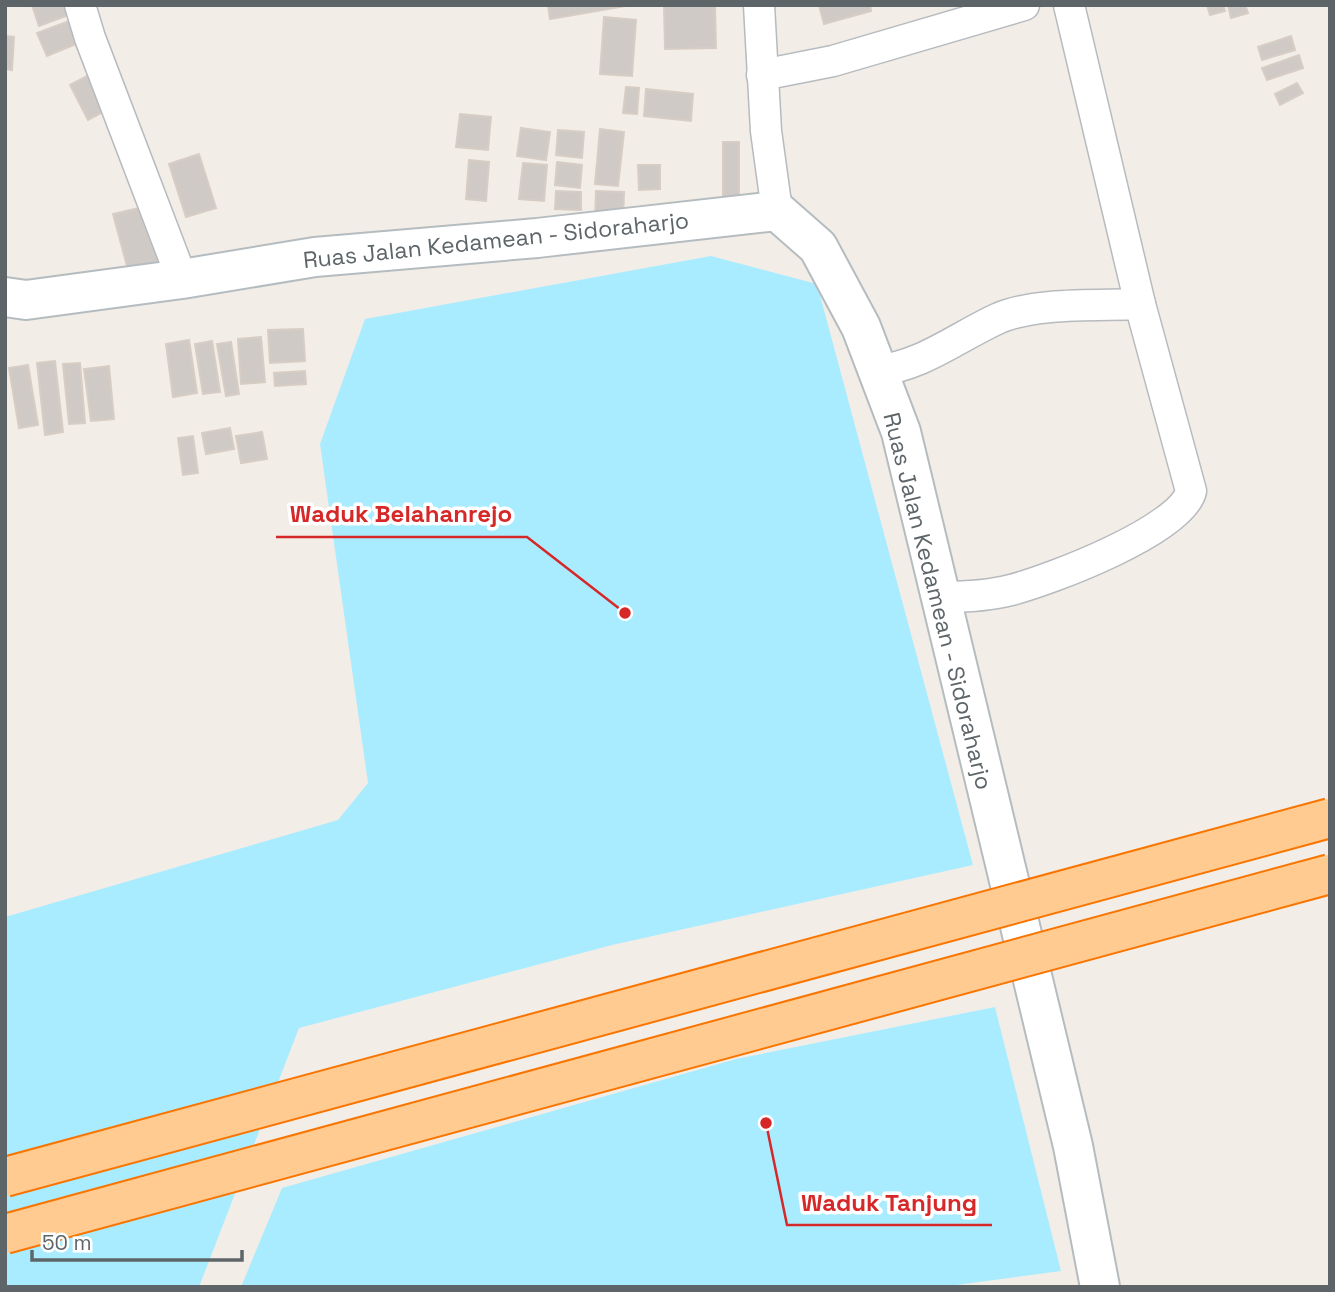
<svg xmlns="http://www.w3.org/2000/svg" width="1335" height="1292" viewBox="0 0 1335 1292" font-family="'Space Grotesk',sans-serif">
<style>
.water{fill:#aaecff}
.building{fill:#cfcac6;stroke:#d7cdc4;stroke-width:2}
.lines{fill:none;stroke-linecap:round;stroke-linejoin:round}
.minor-casing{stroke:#b7bbbf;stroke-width:33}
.secondary-casing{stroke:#b5bcc0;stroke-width:42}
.minor{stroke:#fff;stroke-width:30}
.secondary{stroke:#fff;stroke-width:38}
.motorway-bridge-casing{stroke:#f97500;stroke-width:42;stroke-linecap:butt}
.motorway-bridge{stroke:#ffcb91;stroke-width:38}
.labels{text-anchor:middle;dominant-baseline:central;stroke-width:7;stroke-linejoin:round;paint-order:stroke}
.street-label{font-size:23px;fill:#5e6569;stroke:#fff}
.leader{fill:none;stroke:#d62828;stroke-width:2.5}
.callout-dot{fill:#d62828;stroke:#fff;stroke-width:2.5}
.callout-label{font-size:24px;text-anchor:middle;font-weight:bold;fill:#d62828;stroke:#fff;stroke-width:7;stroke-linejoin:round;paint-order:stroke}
</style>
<rect width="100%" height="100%" fill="#f2ede7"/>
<g class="water">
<polygon points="711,256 817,284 973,865 612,945 299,1028 199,1287 5,1287 5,917 338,820 368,783 320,444 365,319"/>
<polygon points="995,1007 1061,1271 942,1287 241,1287 282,1188 736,1059"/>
</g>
<g class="building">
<polygon points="32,5 78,5 80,11 39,26"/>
<polygon points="548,5 631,5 550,19"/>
<polygon points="664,5 715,5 716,48 665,49"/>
<polygon points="819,5 870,5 871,11 824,24"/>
<polygon points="1207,5 1223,5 1225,11 1210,15"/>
<polygon points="1228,5 1245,5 1248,13 1231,18"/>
<polygon points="604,17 636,20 632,76 600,74"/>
<polygon points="77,18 86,40 47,56 37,33"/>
<polygon points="5,36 14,37 12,70 5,69"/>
<polygon points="1291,36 1295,50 1262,60 1258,47"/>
<polygon points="1299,55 1303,68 1267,80 1262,68"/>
<polygon points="87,76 105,111 88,120 70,85"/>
<polygon points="1297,83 1303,93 1280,105 1275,94"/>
<polygon points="626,87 639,88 637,114 623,113"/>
<polygon points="646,89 693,94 691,121 644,116"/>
<polygon points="460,114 491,117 488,150 456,147"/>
<polygon points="521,128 550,132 546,160 517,156"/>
<polygon points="600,129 624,132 618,186 595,184"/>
<polygon points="558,130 584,132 582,158 556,155"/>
<rect x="723" y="142" width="16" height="66"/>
<polygon points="199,154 216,208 186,217 169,164"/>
<polygon points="469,160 489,162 486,201 466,199"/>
<polygon points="557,162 582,165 580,188 555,185"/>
<polygon points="523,163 547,165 544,201 519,199"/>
<polygon points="638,165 660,165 660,189 639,190"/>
<polygon points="556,191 581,192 581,210 555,209"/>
<polygon points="596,191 624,192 623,222 595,221"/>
<polygon points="148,206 164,268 130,277 113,214"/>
<polygon points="303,329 305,361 270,363 268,330"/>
<polygon points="261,337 265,382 241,384 238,339"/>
<polygon points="189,340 197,393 173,397 166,344"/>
<polygon points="212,341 220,392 203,394 195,344"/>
<polygon points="231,342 239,394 226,396 217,344"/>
<polygon points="55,361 63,432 45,435 37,363"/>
<polygon points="80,363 85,423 69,424 63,364"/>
<polygon points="28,365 38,425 19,428 9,368"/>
<polygon points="109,366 114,419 91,421 84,369"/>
<polygon points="305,371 306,384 275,386 274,373"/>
<polygon points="230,428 234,449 206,454 202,433"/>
<polygon points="262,432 267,459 241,463 236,436"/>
<polygon points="193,436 198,473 183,475 178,438"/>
</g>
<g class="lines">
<g class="minor-casing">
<g id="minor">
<polyline points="80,5 90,38 182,279"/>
<polyline points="759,5 766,131 777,211"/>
<polyline points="762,75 833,61 1024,5"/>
<path d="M875,371C923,366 957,337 999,318C1037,302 1099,306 1140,304"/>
<path d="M942,597C966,597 988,596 1011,590C1050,580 1182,530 1191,491L1140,304L1069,5"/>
</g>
</g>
<g class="secondary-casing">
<polyline id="secondary" points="5,297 26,300 182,279 315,257 537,238 777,211 818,247 861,327 901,432 1073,1146 1100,1287"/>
</g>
<use href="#minor" class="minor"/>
<use href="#secondary" class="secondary"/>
<g class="motorway-bridge-casing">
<g id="motorway-bridge">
<polyline points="5,1177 1330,818"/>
<polyline points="5,1234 1330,874"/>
</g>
</g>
<use href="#motorway-bridge" class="motorway-bridge"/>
</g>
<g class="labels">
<g class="street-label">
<text transform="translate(496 240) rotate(-6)">Ruas Jalan Kedamean - Sidoraharjo</text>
<text transform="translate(938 601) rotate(76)">Ruas Jalan Kedamean - Sidoraharjo</text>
</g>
</g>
<path class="leader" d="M625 613L527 537H276M766 1123L787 1225H992"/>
<g class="callout-dot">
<circle cx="625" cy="613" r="7"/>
<circle cx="766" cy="1123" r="7"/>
</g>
<g class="callout-label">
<text x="401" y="522">Waduk Belahanrejo</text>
<text x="889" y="1211">Waduk Tanjung</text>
</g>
<rect width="1335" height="1292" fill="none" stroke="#5e6569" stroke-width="14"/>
<path d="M32 1250v10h210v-10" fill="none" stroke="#5e6569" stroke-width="3.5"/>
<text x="42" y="1250" font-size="21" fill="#5e6569" stroke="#ffffff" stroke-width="5" paint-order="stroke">50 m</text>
</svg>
